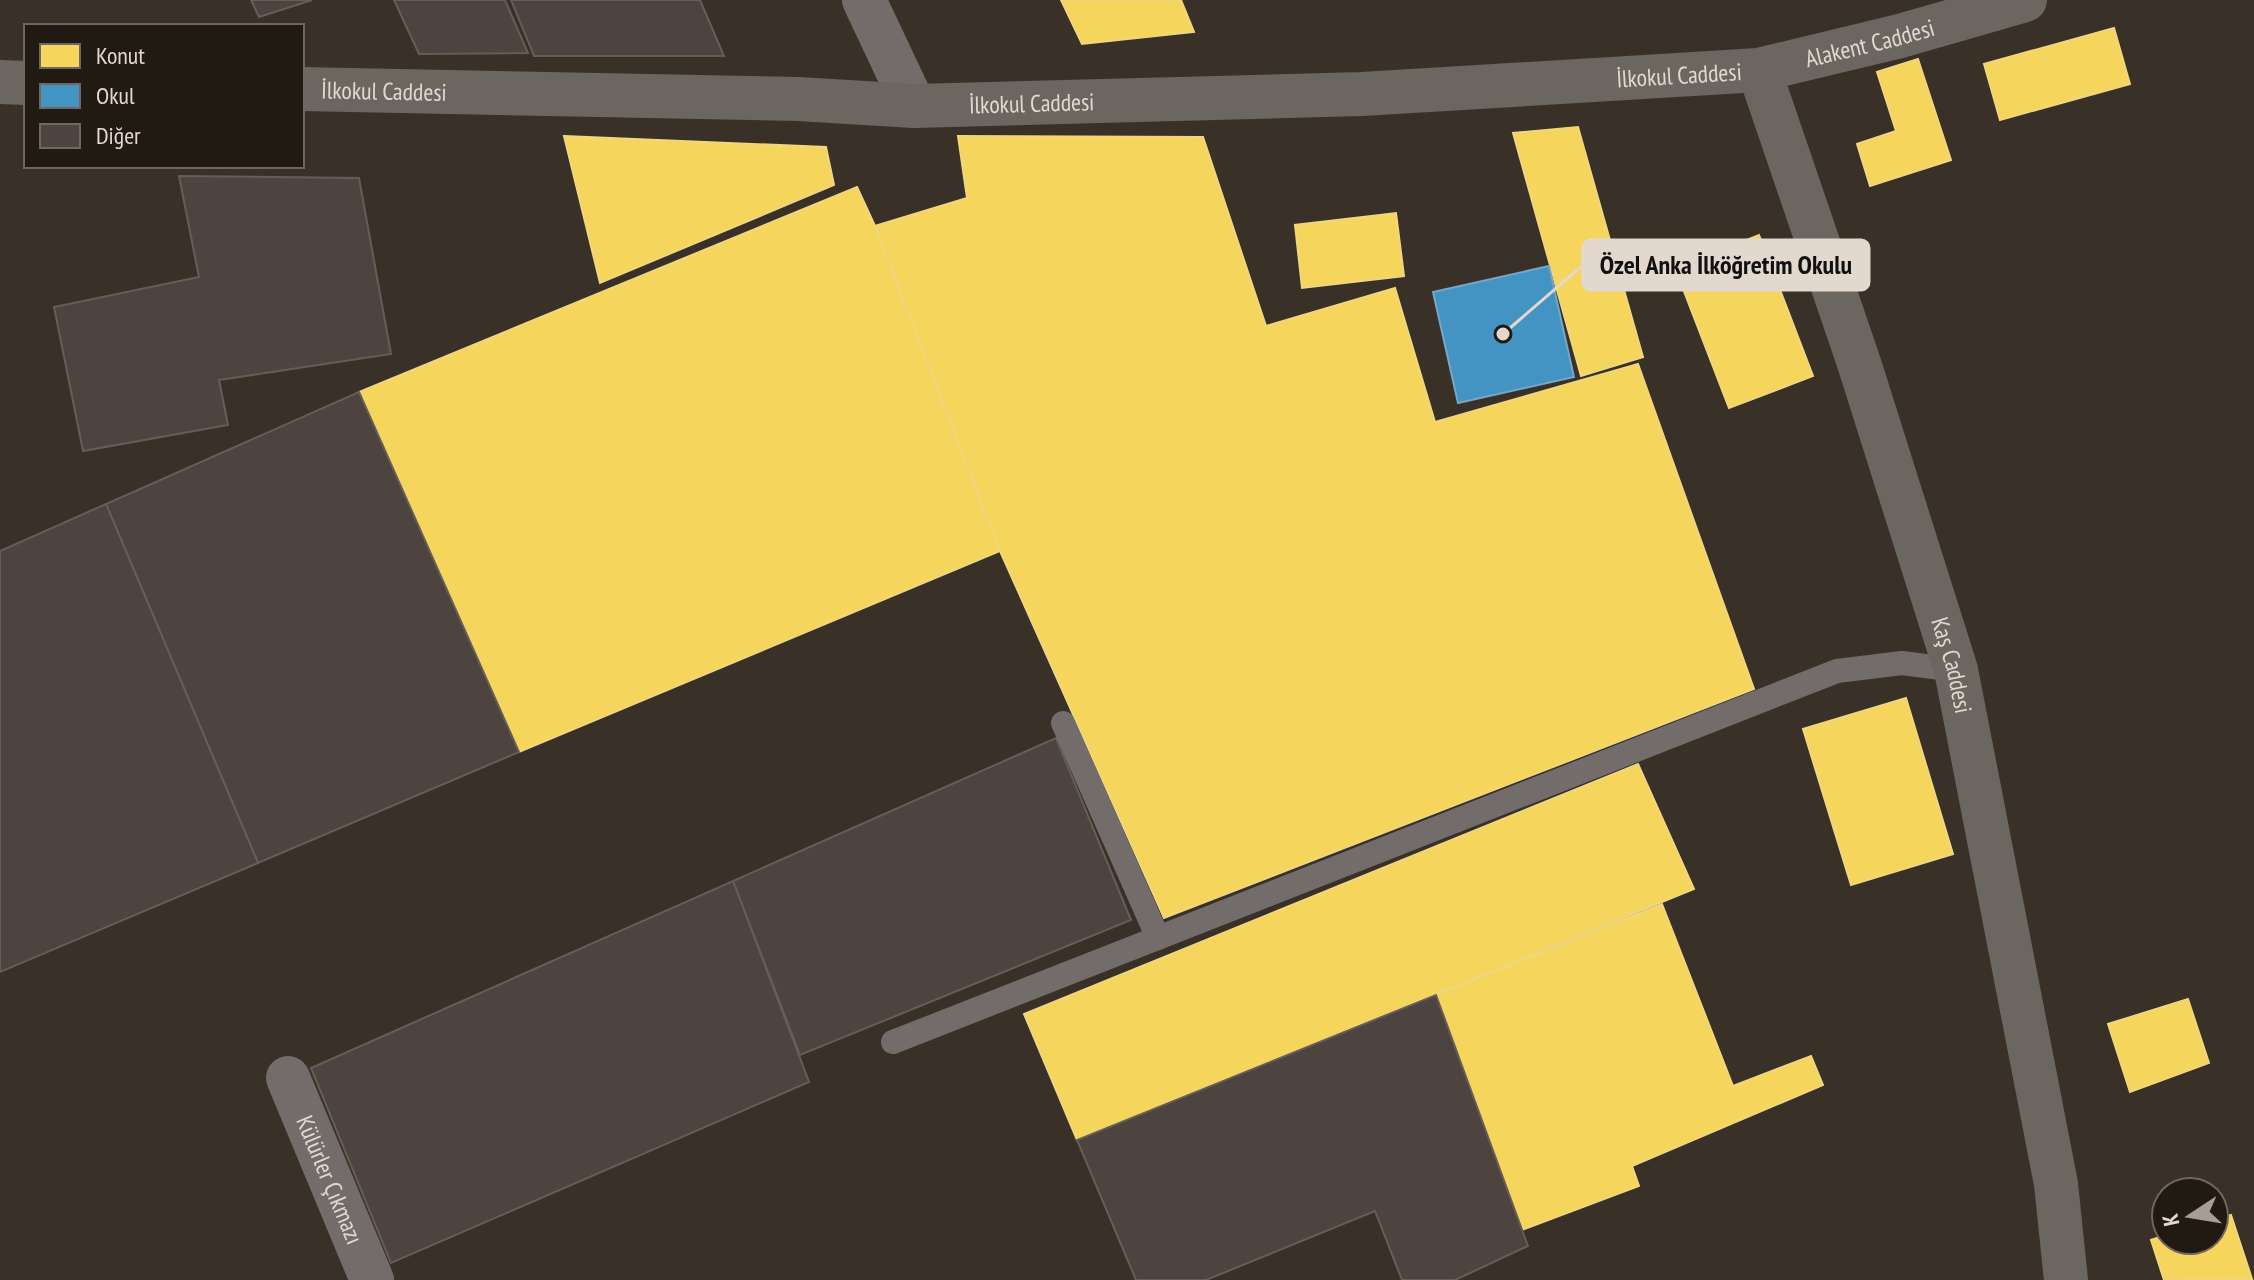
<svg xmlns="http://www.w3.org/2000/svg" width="2254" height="1280" viewBox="0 0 2254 1280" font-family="'PT Sans Narrow',sans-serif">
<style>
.homes{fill:#f6d55c;stroke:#f0d67e;stroke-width:2}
.schools{fill:#4393c3;stroke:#73a8c6;stroke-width:2}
.building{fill:#4d4440;stroke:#675d58;stroke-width:2}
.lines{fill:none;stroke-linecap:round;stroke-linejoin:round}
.lane{stroke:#726c6a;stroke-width:24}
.street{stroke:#726c6a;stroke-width:44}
.secondary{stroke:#6c6661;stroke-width:44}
.labels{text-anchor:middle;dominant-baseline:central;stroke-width:8;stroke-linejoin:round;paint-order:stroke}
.street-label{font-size:24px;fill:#e3d8ce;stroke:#211a12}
.leader{fill:none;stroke:#e3d8ce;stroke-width:3}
.callout-dot{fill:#e3d8ce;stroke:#211a12;stroke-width:3}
.callout{fill:#e3d8ce;stroke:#e3d8ce;stroke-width:3}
.callout-label{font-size:26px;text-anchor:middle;font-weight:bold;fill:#111}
</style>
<rect width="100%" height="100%" fill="#393027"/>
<g class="homes">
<polygon points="1061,0 1181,0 1194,32 1082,44"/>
<polygon points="2114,28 2130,84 2000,120 1984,64"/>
<polygon points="1918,59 1951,160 1870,186 1857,144 1896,131 1877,72"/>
<polygon points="1578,127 1643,357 1581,376 1513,133"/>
<polygon points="564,136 826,147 834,185 600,283"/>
<polygon points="958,136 1203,137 1266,326 1395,288 1435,422 1638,364 1754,689 1164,918 1000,551 875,226 967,198"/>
<polygon points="857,187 875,226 1000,551 519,752 359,392"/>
<polygon points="1396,213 1404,276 1302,288 1295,225"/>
<polygon points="1759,235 1813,376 1729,408 1675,268"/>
<polygon points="1906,698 1953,854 1851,885 1803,729"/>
<polygon points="1638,764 1694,889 1077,1140 1024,1014"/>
<polygon points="1662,904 1733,1086 1811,1056 1823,1085 1632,1166 1639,1186 1522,1230 1436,995"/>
<polygon points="2188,999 2209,1063 2130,1092 2108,1024"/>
<polygon points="2231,1215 2252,1279 2164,1280 2151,1240 2166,1235 2166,1240 2214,1240 2214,1220"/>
</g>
<polygon class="schools" points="1549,266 1574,377 1458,403 1433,292"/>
<g class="building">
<polygon points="251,0 312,0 259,17"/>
<polygon points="394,0 505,0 528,53 419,54"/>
<polygon points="511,0 700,0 724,56 534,56"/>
<polygon points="179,176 359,178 391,354 219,380 228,425 83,451 54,307 199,277"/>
<polygon points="359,392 519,752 258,863 106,504"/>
<polygon points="106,504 258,863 0,972 0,551"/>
<polygon points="1056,738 1131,920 800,1055 733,881"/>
<polygon points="733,881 809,1082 391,1263 311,1068"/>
<polygon points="1436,995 1528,1246 1455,1280 1402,1280 1375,1211 1206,1280 1136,1280 1077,1140"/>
</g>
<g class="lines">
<g class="lane">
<polyline points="1063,723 1158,938"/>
<polyline points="893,1042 1837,671 1902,663 1956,670"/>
</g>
<g class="street">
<polyline points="864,0 914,106"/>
<path id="s1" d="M288,1078L372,1280"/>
</g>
<g class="secondary">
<path id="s2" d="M1759,70L1859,363L1956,670L2056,1184L2066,1280"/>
<polyline points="0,82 26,83"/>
<path id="s3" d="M302,89L798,99L914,106L1362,94L1759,70L1900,36L2025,0"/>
</g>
</g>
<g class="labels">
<g class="street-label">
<text stroke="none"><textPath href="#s3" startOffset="1572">Alakent Caddesi</textPath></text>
<text stroke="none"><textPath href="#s3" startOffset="1378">İlkokul Caddesi</textPath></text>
<text stroke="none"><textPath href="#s3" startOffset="82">İlkokul Caddesi</textPath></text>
<text stroke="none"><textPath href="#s3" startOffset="730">İlkokul Caddesi</textPath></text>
<text stroke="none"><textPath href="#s2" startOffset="626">Kaş Caddesi</textPath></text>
<text stroke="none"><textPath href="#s1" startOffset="110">Külürler Çıkmazı</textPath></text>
</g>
</g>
<path class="leader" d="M1503 334L1583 265"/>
<circle class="callout-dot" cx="1503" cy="334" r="8"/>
<rect class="callout" x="1583" y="240" width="286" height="50" rx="8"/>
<g class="callout-label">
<text x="1726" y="274">Özel Anka İlköğretim Okulu</text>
</g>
<rect x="24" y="24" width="280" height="144" fill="#211a12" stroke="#6f665d" stroke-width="2"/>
<rect x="40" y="44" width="40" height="24" fill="#f6d55c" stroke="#6f665d" stroke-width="2"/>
<text x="96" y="64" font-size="24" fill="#e3d8ce">Konut</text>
<rect x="40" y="84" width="40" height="24" fill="#4393c3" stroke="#6f665d" stroke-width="2"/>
<text x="96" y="104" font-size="24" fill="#e3d8ce">Okul</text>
<rect x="40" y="124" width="40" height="24" fill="#4d4440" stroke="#6f665d" stroke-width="2"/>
<text x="96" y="144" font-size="24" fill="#e3d8ce">Diğer</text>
<g transform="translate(2190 1216) rotate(258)"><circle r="38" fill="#211a12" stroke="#6f665d" stroke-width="2"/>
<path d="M0-6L14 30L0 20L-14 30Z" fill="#a89d94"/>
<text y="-12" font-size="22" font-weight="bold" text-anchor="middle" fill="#e3d8ce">K</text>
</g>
</svg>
